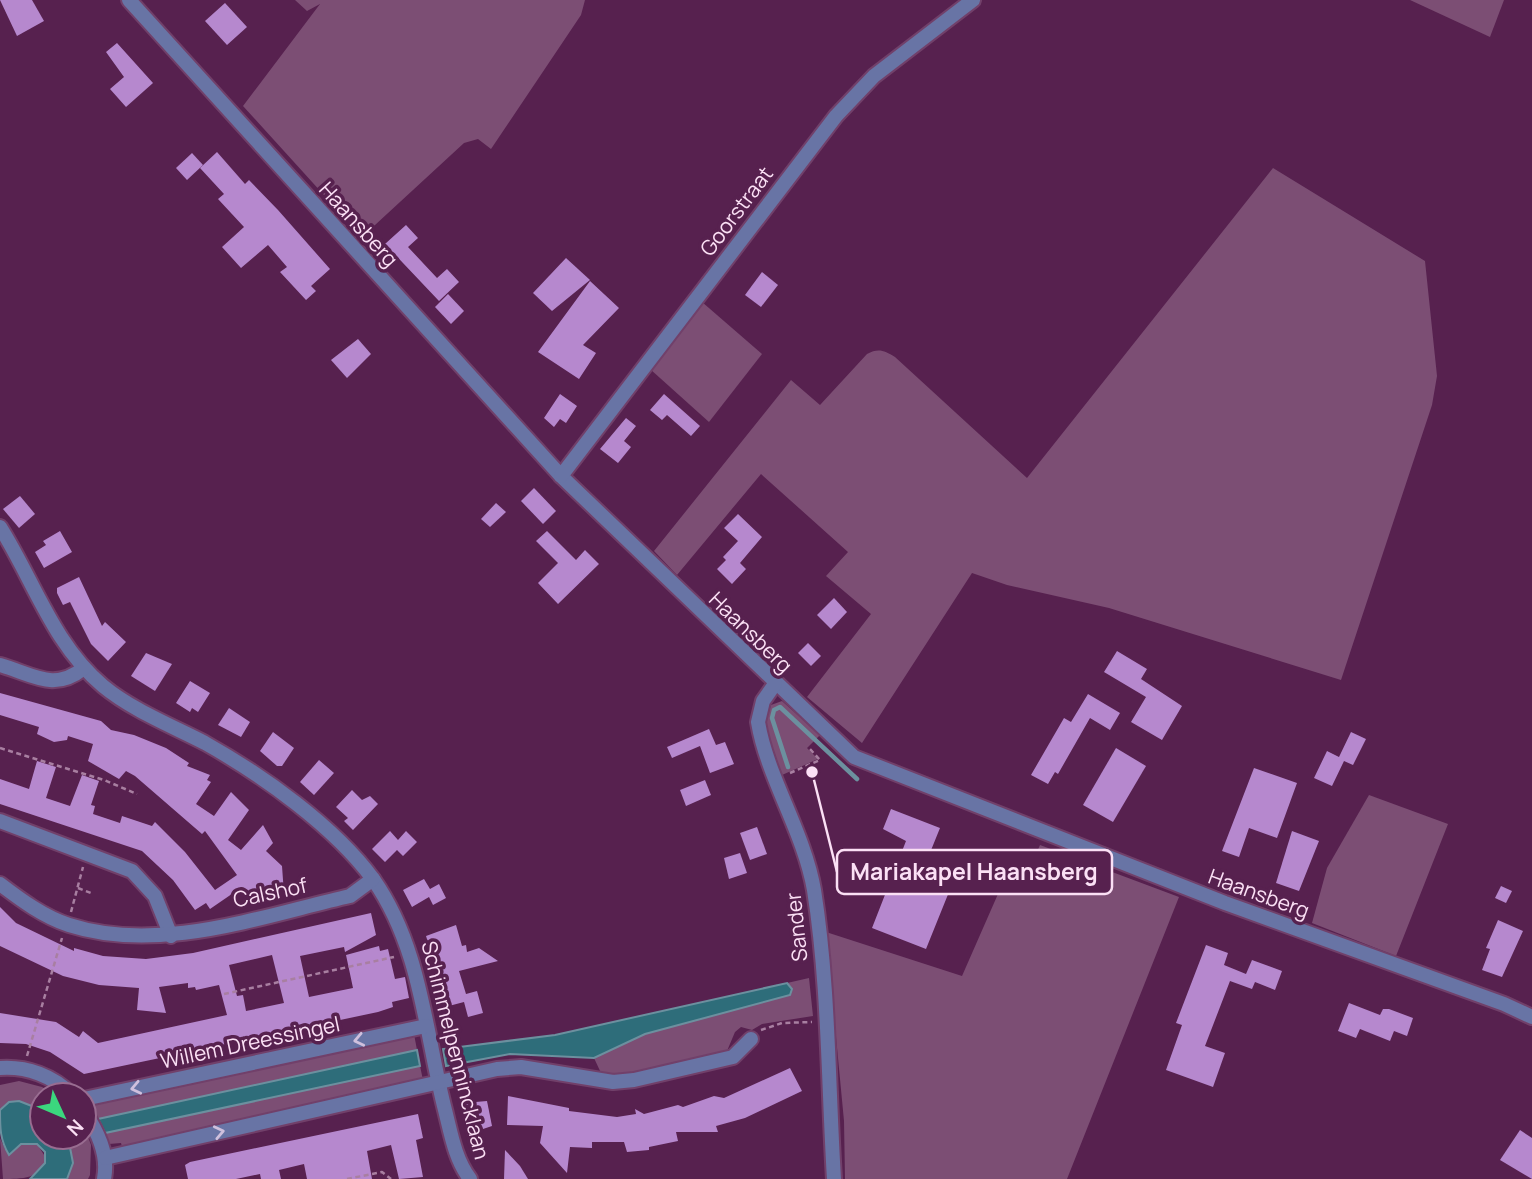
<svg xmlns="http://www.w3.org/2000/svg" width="1532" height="1179" viewBox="0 0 1532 1179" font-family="Manrope,sans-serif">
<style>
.green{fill:#7c4e74}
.water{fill:#2e6d7a;stroke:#6c909f;stroke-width:2}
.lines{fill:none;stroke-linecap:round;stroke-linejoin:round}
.stream{stroke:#6c909f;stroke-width:4.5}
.building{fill:#b688ce;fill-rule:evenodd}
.street-casing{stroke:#71406a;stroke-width:18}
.path{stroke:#a87fa1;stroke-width:2.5;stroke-dasharray:5 3.5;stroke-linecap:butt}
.street{stroke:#6874a5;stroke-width:14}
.oneway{stroke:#cfc0dd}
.labels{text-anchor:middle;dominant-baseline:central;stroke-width:7;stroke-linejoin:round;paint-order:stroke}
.street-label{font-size:21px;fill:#fbe0f5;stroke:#57214f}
.leader{fill:none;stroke:#fbe0f5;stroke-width:2.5}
.callout-dot{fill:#fbe0f5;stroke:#57214f;stroke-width:2.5}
.callout{fill:#57214f;stroke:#fbe0f5;stroke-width:2.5}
.callout-label{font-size:23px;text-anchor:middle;font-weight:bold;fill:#fbe0f5}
</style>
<rect width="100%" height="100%" fill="#57214f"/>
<g class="green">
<polygon points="295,0 585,0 581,15 491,149 478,139 464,143 362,237 243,106 320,4 307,11"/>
<polygon points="1410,0 1504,0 1490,37"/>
<path d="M1273,168L1425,261L1437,376L1432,405L1341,680L1109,608L1007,585L972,573L862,743L807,697L871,614L826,576L848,552L761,474L677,575L654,551L791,380L820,405L867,354C878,348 884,350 895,357L1027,478Z"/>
<polygon points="702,302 762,354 709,422 650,369"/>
<polygon points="782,701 820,735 807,748 818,759 782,775 765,725 771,705"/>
<polygon points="1369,795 1448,824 1396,956 1312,923 1327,868"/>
<polygon points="1040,845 1179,897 1067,1179 845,1179 844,1121 826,932 962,976 1005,878 1023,884"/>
<path d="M809,978L813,1016L762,1024L752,1030L741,1027L735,1032L727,1051C688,1067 643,1075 601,1073L594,1058L645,1034L790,995L792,989L787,983Z"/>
<polygon points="414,1034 417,1050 98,1119 92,1111 97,1102"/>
<polygon points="420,1066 423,1080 421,1082 122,1147 121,1143 109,1144 105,1133"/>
<polygon points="19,1081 42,1087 54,1095 42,1095 42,1110 33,1105 5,1105 0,1110 0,1085"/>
<polygon points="84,1126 91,1145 90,1175 88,1179 67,1179 73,1163 68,1137 84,1137"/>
<path d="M0,1138L5,1149L26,1142L37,1144L46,1158C42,1179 21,1179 3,1179Z"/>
</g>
<g class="water">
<polygon points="787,983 792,989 790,995 645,1034 594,1058 510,1054 446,1066 443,1049 555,1035"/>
<polygon points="417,1050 420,1066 105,1133 98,1119"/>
<path d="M19,1101L42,1110V1137H68L73,1163L67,1179H30L45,1163V1152L37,1144H21L9,1155C0,1140 0,1128 0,1110L9,1102Z"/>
</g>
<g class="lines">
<polyline class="stream" points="788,767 772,718 774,710 780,707 857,779"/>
</g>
<g class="building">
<polygon points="0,0 32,0 44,21 17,36"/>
<polygon points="225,3 247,27 227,45 205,21"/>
<polygon points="117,43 153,83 126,107 110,89 124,77 106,52"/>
<polygon points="217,152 245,184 249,180 278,210 330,269 311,286 316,291 306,300 280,272 287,267 268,245 241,268 222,247 244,227 218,199 224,194 200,168"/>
<polygon points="192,153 203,165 187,180 176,168"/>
<polygon points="406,225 418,238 408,247 437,278 447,269 459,282 439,301 385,244"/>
<polygon points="566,258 590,280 552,311 533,293"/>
<polygon points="762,272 778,285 761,307 745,295"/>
<polygon points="590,281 619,308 583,345 596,353 579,379 538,352"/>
<polygon points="448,294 464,311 451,324 435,307"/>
<polygon points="358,339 371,354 347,378 331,360"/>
<polygon points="560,394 577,406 566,423 560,419 554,427 544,418"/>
<polygon points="664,394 700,426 691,436 667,415 662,420 650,410"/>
<polygon points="626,418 636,426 624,441 631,447 618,463 600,449"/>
<polygon points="534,488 556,511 543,524 521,501"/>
<polygon points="20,496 35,514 19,528 3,509"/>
<polygon points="496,503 506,512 490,527 481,519"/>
<polygon points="738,514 762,537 740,563 746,569 732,584 717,569 726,560 723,557 738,541 724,528"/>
<polygon points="60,531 72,552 44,568 35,552 46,545 43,541"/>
<polygon points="547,531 576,560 585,550 599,564 558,604 538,583 558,563 536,541"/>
<polygon points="79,577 102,626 105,622 126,642 108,661 91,644 70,602 63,605 57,593 57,588"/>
<polygon points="834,598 847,612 831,629 817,615"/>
<polygon points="808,643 821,656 811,666 798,653"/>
<polygon points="1117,651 1147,669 1141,679 1182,706 1162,740 1131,722 1146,697 1104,672"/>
<polygon points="146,653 172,664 155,691 131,676"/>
<polygon points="190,681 210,693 198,712 192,708 190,712 176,703"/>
<polygon points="0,693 101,721 111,730 134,735 166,748 189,763 187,766 210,775 207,780 211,782 196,804 214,816 231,792 249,810 228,840 241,850 263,825 273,843 266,851 282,866 284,894 247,902 242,887 210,909 206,903 195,910 173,880 142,851 0,804 0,779 29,789 37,761 56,767 46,798 70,806 82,775 99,781 91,805 95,806 93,814 120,823 122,816 152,826 155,822 185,852 215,890 237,875 205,831 202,834 135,776 126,771 119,779 88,761 93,744 68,736 67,740 54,742 37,734 39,727 0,715"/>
<polygon points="1088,694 1120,713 1110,730 1090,718 1058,774 1055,772 1048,784 1031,775 1064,718 1071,722"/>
<polygon points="229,708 250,722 241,737 218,725"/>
<polygon points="709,729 716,745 725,742 734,764 710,773 700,746 672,758 667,747"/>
<polygon points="273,732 294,748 282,766 277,766 260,751"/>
<polygon points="1351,732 1366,739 1353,765 1344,761 1332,786 1314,778 1327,751 1339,757"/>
<polygon points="1116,748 1146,766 1113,822 1083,805"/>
<polygon points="319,760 334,773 314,795 300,782"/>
<polygon points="1254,768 1297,783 1277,838 1249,828 1239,857 1222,851"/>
<polygon points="705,780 711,795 686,806 680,790"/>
<polygon points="352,790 362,800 370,796 378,804 353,830 344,821 348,818 336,807"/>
<polygon points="891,809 940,828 923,870 953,882 926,949 872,928 906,841 883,829"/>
<polygon points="757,827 767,854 750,860 740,833"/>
<polygon points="390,831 398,840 406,831 417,842 403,856 397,850 385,862 372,849"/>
<polygon points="1292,831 1319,841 1299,891 1276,883"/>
<polygon points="740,853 747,873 729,879 724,858"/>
<polygon points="424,879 430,889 439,884 446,898 433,905 429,897 412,907 403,890"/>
<polygon points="1501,886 1512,891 1506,903 1495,898"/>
<path d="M0,907L16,923L74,951V948L103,956L146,959L193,953L371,913L376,935L345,952L344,947L300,956L309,997L353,988L346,955L379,946L380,951L388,949L395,979L405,977L409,998L392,1002L393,1007L378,1012L84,1074L50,1052L26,1044L0,1043V1013L56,1022L79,1037L83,1031L98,1043L227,1015L219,985L196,990L195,987L188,988V983L159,987L166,1013L137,1010L139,988L99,985L63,976L0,946ZM272,955L284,1003L246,1011L243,995L237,996L229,965Z"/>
<polygon points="1498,920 1523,931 1502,977 1482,970 1490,949 1486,948"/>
<polygon points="456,925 462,946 466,945 467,952 479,948 498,961 459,971 466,994 477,991 483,1013 468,1017 464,1002 445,1007 441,984 426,936"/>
<polygon points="1206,945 1228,953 1224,965 1246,974 1252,960 1282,971 1275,990 1255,982 1252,989 1230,981 1205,1046 1225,1053 1213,1087 1166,1070 1182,1025 1176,1023"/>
<polygon points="1349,1003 1380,1015 1383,1009 1389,1009 1413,1018 1407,1036 1394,1031 1390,1041 1360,1029 1356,1038 1338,1031"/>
<polygon points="790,1068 802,1091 745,1118 716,1126 718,1132 676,1132 678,1141 649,1147 649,1150 627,1152 624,1142 592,1142 592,1148 570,1147 567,1173 540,1143 543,1126 507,1125 508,1096 569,1108 569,1111 617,1117 636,1114 635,1109 644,1114 678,1105 683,1107 714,1096 724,1098"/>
<polygon points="487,1101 492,1126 471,1133 464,1103"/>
<polygon points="418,1114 423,1138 416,1140 423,1177 399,1179 391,1145 367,1151 372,1179 307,1179 304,1164 279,1170 281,1179 261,1179 260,1174 236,1179 188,1179 185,1165 190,1162"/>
<polygon points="1520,1130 1532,1138 1532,1179 1500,1160"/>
<polygon points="505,1150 520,1166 528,1179 504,1179"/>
</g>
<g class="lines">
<g class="street-casing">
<g id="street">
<polyline points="129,0 561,476 854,757 1225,903 1504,1004 1532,1017"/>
<polyline points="561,476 836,116 874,76 973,0"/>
<path d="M0,527C34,581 53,644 103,686C132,710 172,726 205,743C262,775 334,826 373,879C421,947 425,1032 445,1110C451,1134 455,1159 470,1179"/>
<path d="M0,665C34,675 54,692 84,668"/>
<path d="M775,684L763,701L758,722C767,777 804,832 814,890C829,985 828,1083 834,1179"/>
<polyline points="0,821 132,871 155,896 171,936"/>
<path d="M0,884C21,900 44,917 69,925C159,954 262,916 350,896L373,879"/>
<path d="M0,1068C27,1066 53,1076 72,1095"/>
<polyline points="84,1099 426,1026"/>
<path d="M84,1111C97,1131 109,1154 104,1179"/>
<polyline points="105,1158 497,1069 521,1067 613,1082 634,1080 733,1057 751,1039"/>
</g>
</g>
<g class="path">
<polyline points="0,748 104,780 137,794"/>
<polyline points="790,773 820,760 810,749"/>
<polyline points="78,888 91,893"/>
<polyline points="71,912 83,867"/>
<polyline points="224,994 394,957"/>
<polyline points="761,1030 782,1023 812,1022"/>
<polyline points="27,1056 62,938"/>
<polyline points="347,1179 382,1172 391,1179"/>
</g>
<use href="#street" class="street"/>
</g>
<defs><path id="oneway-chevron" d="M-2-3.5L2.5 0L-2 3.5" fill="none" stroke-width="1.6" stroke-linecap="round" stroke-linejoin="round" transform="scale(1.75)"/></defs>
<g class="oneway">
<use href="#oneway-chevron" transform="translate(359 1040) rotate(168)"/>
<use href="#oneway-chevron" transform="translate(136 1088) rotate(168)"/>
<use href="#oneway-chevron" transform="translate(219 1132) rotate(-12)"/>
</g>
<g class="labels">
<g class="street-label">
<text transform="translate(736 211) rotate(-53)">Goorstraat</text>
<text transform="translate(359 224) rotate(48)">Haansberg</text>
<text transform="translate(751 632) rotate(44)">Haansberg</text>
<text transform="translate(270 892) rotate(-12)">Calshof</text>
<text transform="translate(1259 893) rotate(20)">Haansberg</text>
<text transform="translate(796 927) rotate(-96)">Sander</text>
<text transform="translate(250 1042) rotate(-12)">Willem Dreessingel</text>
<text transform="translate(456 1050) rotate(76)">Schimmelpennincklaan</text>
</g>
</g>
<path class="leader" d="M812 772L837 872"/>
<circle class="callout-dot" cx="812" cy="772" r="7"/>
<rect class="callout" x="837" y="850" width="275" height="44" rx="7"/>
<g class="callout-label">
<text x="974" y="880">Mariakapel Haansberg</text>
</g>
<g transform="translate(63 1116) rotate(134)"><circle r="33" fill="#57214f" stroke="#996d91" stroke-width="2"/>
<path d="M0-5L12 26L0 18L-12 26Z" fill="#3bd77e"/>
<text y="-10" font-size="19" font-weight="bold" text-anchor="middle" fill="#fbe0f5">N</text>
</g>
</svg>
